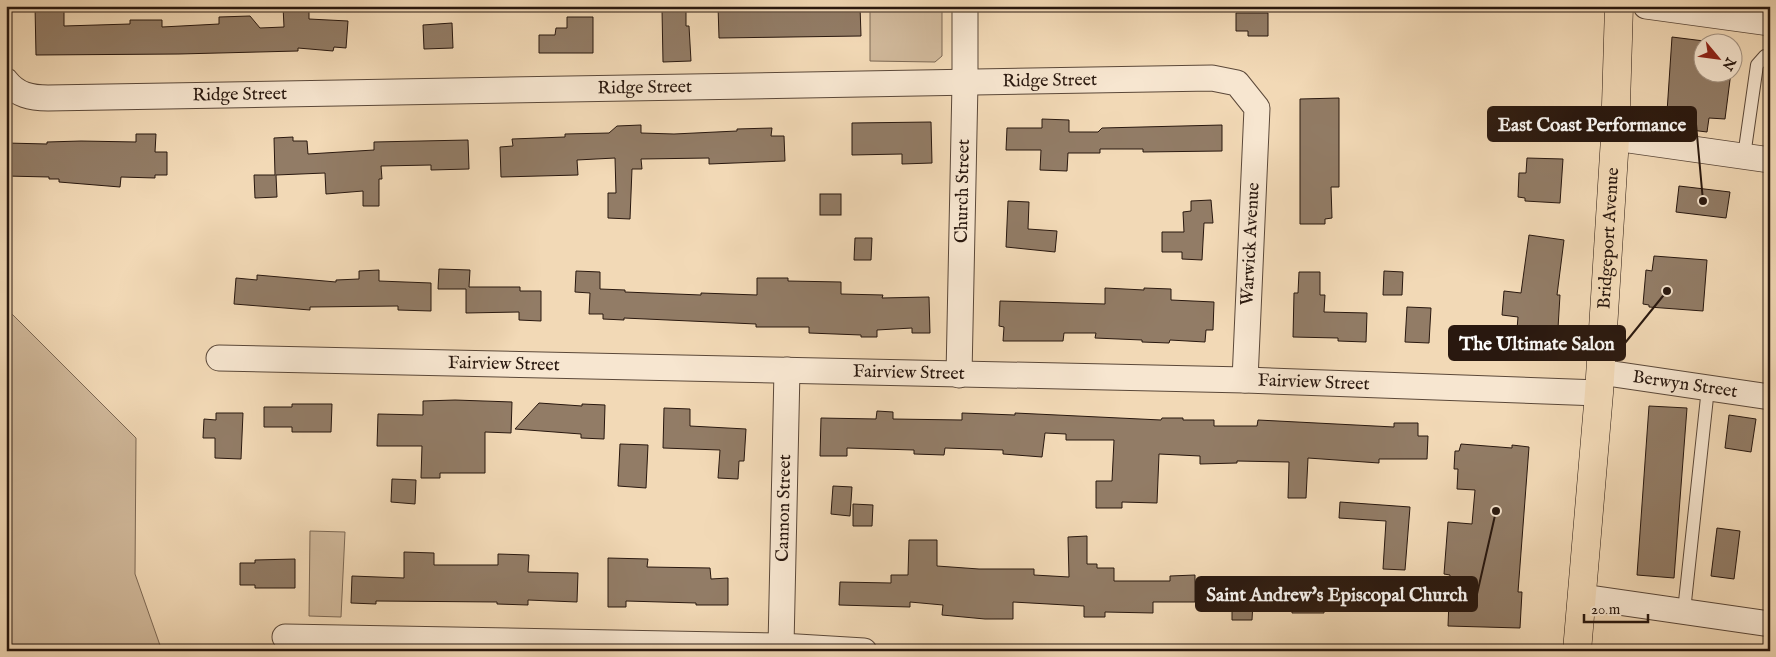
<svg xmlns="http://www.w3.org/2000/svg" width="1776" height="657" viewBox="0 0 1776 657" font-family="'IM FELL English',serif">
<style>
.green{fill:#d0b89a;stroke:#7c6854}
.building{fill:#927c66;stroke:#29180f}
.lines{fill:none;stroke-linecap:round;stroke-linejoin:round}
.service-casing{stroke:#5b4839;stroke-width:14}
.minor-casing{stroke:#5b4839;stroke-width:27}
.primary-casing{stroke:#29180f;stroke-width:29}
.service{stroke:#f7e6d0;stroke-width:12}
.minor{stroke:#f7e6d0;stroke-width:25}
.primary{stroke:#f2d9b6;stroke-width:28}
.labels{text-anchor:middle;dominant-baseline:central;stroke-width:4;stroke-linejoin:round;paint-order:stroke}
.street-label{font-size:18px;fill:#29180f;stroke:#f7e6d0}
.leader{fill:none;stroke:#29180f;stroke-width:2}
.callout-dot{fill:#29180f;stroke:#f7e6d0;stroke-width:2}
.callout{fill:#29180f;stroke:#29180f;stroke-width:2}
.callout-label{font-size:19px;text-anchor:middle;font-weight:bold;fill:#fff}
</style>
<rect width="100%" height="100%" fill="#f2d9b6"/>
<filter id="stains"><feTurbulence type="fractalNoise" baseFrequency=".004" numOctaves="4"/><feColorMatrix values="0 0 0 0 .2 0 0 0 0 .09 0 0 0 0 .02 0 0 0 .5 -.17"/></filter>
<radialGradient id="worn" r=".72"><stop offset=".6" stop-color="#630" stop-opacity="0"/><stop offset="1" stop-color="#630" stop-opacity=".3"/></radialGradient>
<g class="green">
<polygon points="870,6 942,7 942,56 935,62 870,61"/>
<polygon points="6,308 136,438 135,574 162,651 6,651"/>
<polygon points="310,531 345,532 341,617 309,616"/>
</g>
<g class="building">
<polygon points="35,6 64,6 64,26 130,24 130,20 162,20 162,27 219,24 219,17 250,16 260,28 284,27 283,6 309,6 309,19 348,21 346,48 334,47 333,51 298,48 298,51 179,54 36,55"/>
<polygon points="718,6 860,6 861,36 719,38"/>
<polygon points="686,8 686,26 689,26 691,61 663,62 662,10"/>
<polygon points="1236,13 1268,13 1268,36 1248,36 1248,31 1236,31"/>
<polygon points="567,17 593,17 593,53 539,53 539,35 555,35 556,28 567,28"/>
<polygon points="452,23 453,48 424,49 423,25"/>
<polygon points="1672,37 1712,42 1704,42 1704,72 1731,72 1725,119 1709,118 1707,132 1666,127"/>
<polygon points="1339,98 1339,187 1331,187 1332,218 1325,219 1325,224 1300,224 1300,99"/>
<polygon points="1042,119 1069,120 1069,132 1098,132 1102,128 1222,125 1222,151 1143,152 1143,149 1100,149 1100,153 1068,153 1067,171 1040,170 1041,150 1006,150 1007,128 1042,128"/>
<polygon points="931,122 932,163 902,164 902,154 852,155 852,123"/>
<polygon points="641,125 641,133 674,134 737,131 737,129 772,128 771,136 784,136 785,161 709,164 709,158 641,159 642,169 632,169 630,219 608,218 608,193 616,193 615,158 577,160 578,175 501,177 500,147 513,146 512,139 565,137 565,134 609,133 617,126"/>
<polygon points="136,134 156,134 155,152 167,152 167,175 155,175 155,178 121,177 120,187 59,182 59,179 49,179 49,177 6,176 6,143 47,144 47,142 81,141 136,142"/>
<polygon points="293,137 293,141 307,141 308,154 374,150 374,142 468,140 469,169 431,170 431,165 381,166 382,179 379,179 379,206 363,206 363,191 326,194 325,173 276,175 277,197 255,198 254,175 275,175 274,138"/>
<polygon points="1527,158 1563,159 1560,203 1525,201 1525,198 1518,197 1519,173 1526,173"/>
<polygon points="1679,186 1730,192 1726,218 1676,212"/>
<rect x="820" y="194" width="21" height="21"/>
<polygon points="1211,200 1213,223 1204,223 1202,260 1182,259 1182,252 1162,252 1162,232 1184,232 1183,212 1191,211 1191,201"/>
<polygon points="1008,201 1029,202 1028,229 1057,231 1055,252 1006,247"/>
<polygon points="1529,235 1564,240 1557,295 1560,295 1558,328 1561,328 1559,355 1541,353 1540,355 1515,353 1518,317 1502,315 1504,291 1521,293"/>
<polygon points="855,238 872,238 871,260 854,260"/>
<polygon points="1654,256 1707,260 1703,311 1649,307 1649,305 1643,304 1646,270 1652,271"/>
<polygon points="439,269 470,270 469,287 520,287 520,291 541,291 541,321 519,320 519,312 466,313 466,289 438,289"/>
<polygon points="379,270 379,281 431,283 431,311 398,310 398,306 310,307 310,310 234,304 236,278 257,280 257,275 336,282 336,280 359,279 359,271"/>
<polygon points="576,271 600,272 600,289 625,290 625,292 701,295 701,293 757,295 757,278 788,278 788,281 841,282 841,294 883,295 882,298 929,297 930,333 912,333 912,328 877,330 877,337 861,337 861,335 809,333 809,327 756,327 756,324 624,318 624,320 603,319 603,314 589,314 590,293 575,292"/>
<polygon points="1384,271 1403,272 1402,295 1383,295"/>
<polygon points="1299,272 1320,272 1320,295 1325,295 1324,312 1367,313 1366,342 1338,341 1338,338 1293,337 1294,293 1298,293"/>
<polygon points="1105,288 1144,290 1144,288 1171,289 1171,300 1214,302 1213,330 1206,330 1205,342 1170,340 1169,343 1142,342 1142,340 1095,338 1096,333 1064,333 1063,341 1003,341 1004,327 999,326 1000,301 1105,304"/>
<polygon points="1407,307 1431,308 1429,343 1405,342"/>
<polygon points="455,400 512,402 511,433 485,432 485,473 440,473 440,478 421,478 422,446 377,446 378,414 423,415 423,401"/>
<polygon points="539,403 582,406 582,404 605,405 604,439 581,438 581,434 515,429"/>
<polygon points="292,404 332,404 331,432 292,432 292,427 264,427 264,407 292,407"/>
<polygon points="1649,406 1687,408 1674,578 1637,575"/>
<polygon points="664,408 690,409 690,426 746,429 744,461 739,461 738,479 718,478 720,450 663,448"/>
<polygon points="877,411 893,412 893,419 962,420 962,413 1015,415 1015,413 1161,420 1162,418 1183,418 1183,420 1214,420 1214,426 1257,426 1258,420 1394,427 1394,423 1418,423 1418,436 1428,436 1427,459 1379,459 1379,463 1308,458 1306,498 1288,498 1289,462 1237,461 1237,463 1200,464 1200,456 1159,454 1157,503 1122,502 1122,508 1096,508 1096,481 1112,481 1114,440 1066,440 1066,434 1045,433 1042,457 1003,454 1003,450 945,448 944,455 914,454 914,450 847,448 847,456 820,456 821,418 876,419"/>
<polygon points="216,413 243,413 241,459 215,458 215,438 203,438 204,419 216,420"/>
<polygon points="1729,415 1756,419 1751,452 1725,448"/>
<polygon points="620,444 648,445 646,488 618,486"/>
<polygon points="1461,444 1512,448 1512,445 1529,447 1518,592 1522,592 1520,628 1448,626 1450,575 1444,574 1448,522 1472,524 1475,490 1457,489 1458,469 1454,469 1455,451 1459,451"/>
<polygon points="392,479 416,480 415,504 391,502"/>
<polygon points="833,486 852,487 850,516 831,514"/>
<polygon points="1340,502 1410,507 1405,570 1383,569 1386,521 1339,518"/>
<polygon points="853,504 873,505 872,526 853,526"/>
<polygon points="1717,528 1740,531 1734,579 1711,576"/>
<polygon points="1087,536 1087,564 1097,564 1097,568 1114,568 1114,581 1170,581 1170,576 1195,575 1195,602 1153,602 1153,613 1105,612 1105,617 1084,617 1084,606 1013,602 1013,619 985,619 942,615 943,605 910,602 910,607 839,605 840,582 891,583 891,575 908,575 909,540 937,540 937,566 979,569 1034,569 1034,575 1069,577 1068,537"/>
<polygon points="404,552 434,553 434,565 498,565 498,554 529,555 528,572 578,573 577,602 528,600 528,605 497,604 497,602 376,601 376,604 351,603 352,576 404,578"/>
<polygon points="608,558 648,559 647,567 710,568 711,579 728,578 728,605 696,605 696,603 626,601 626,607 608,607"/>
<polygon points="295,559 295,588 255,588 255,585 240,585 240,563 255,563 255,560"/>
<polygon points="1227,580 1259,580 1258,603 1253,603 1252,620 1232,620 1232,603 1227,603"/>
<polygon points="1291,587 1311,587 1311,593 1324,593 1324,613 1292,613"/>
</g>
<g class="lines">
<g class="service-casing">
<g id="service">
<polyline points="1744,156 1757,65 1765,56 1770,57"/>
<polyline points="1684,611 1708,388"/>
</g>
</g>
<g class="minor-casing">
<g id="minor">
<polyline points="1646,6 1770,23"/>
<path id="s1" d="M6,81C17,95 31,98 48,98L1212,78L1237,83L1257,108L1245,380"/>
<polyline points="1615,138 1770,160"/>
<path id="s2" d="M219,358L1245,380L1599,393"/>
<path id="s3" d="M1600,372L1770,397"/>
<path id="s4" d="M959,375L965,83V6"/>
<polyline points="1583,597 1770,624"/>
<polyline points="285,637 781,646 864,651"/>
<path id="s5" d="M781,646L787,370"/>
</g>
</g>
<g class="primary-casing">
<g id="primary">
<path id="s6" d="M1577,651L1599,393L1615,138L1619,6"/>
</g>
</g>
<use href="#service" class="service"/>
<use href="#minor" class="minor"/>
<use href="#primary" class="primary"/>
</g>
<g class="labels">
<g class="street-label">
<text stroke="none"><textPath href="#s1" startOffset="1049">Ridge Street</textPath></text>
<text stroke="none"><textPath href="#s1" startOffset="644">Ridge Street</textPath></text>
<text stroke="none"><textPath href="#s1" startOffset="239">Ridge Street</textPath></text>
<text stroke="none"><textPath href="#s4" startOffset="184">Church Street</textPath></text>
<text stroke="none"><textPath href="#s6" startOffset="414">Bridgeport Avenue</textPath></text>
<text transform="translate(1251 244) rotate(-87)">Warwick Avenue</text>
<text stroke="none"><textPath href="#s2" startOffset="285">Fairview Street</textPath></text>
<text stroke="none"><textPath href="#s2" startOffset="690">Fairview Street</textPath></text>
<text stroke="none"><textPath href="#s2" startOffset="1095">Fairview Street</textPath></text>
<text stroke="none"><textPath href="#s3" startOffset="86">Berwyn Street</textPath></text>
<text stroke="none"><textPath href="#s5" startOffset="138">Cannon Street</textPath></text>
</g>
</g>
<path class="leader" d="M1703 201L1696 124M1667 291L1625 343M1496 511L1477 594"/>
<g class="callout-dot">
<circle cx="1703" cy="201" r="5"/>
<circle cx="1667" cy="291" r="5"/>
<circle cx="1496" cy="511" r="5"/>
</g>
<g class="callout">
<rect x="1488" y="107" width="208" height="34" rx="5"/>
<rect x="1449" y="326" width="176" height="34" rx="5"/>
<rect x="1196" y="577" width="281" height="34" rx="5"/>
</g>
<g class="callout-label">
<text x="1592" y="131">East Coast Performance</text>
<text x="1537" y="350">The Ultimate Salon</text>
<text x="1337" y="601">Saint Andrew's Episcopal Church</text>
</g>
<rect width="1776" height="657" fill="none" stroke="#f2d9b6" stroke-width="25"/>
<rect x="8" y="8" width="1761" height="642" fill="none" stroke="#29180f" stroke-width="2.5"/>
<rect x="12" y="12" width="1751" height="632" fill="none" stroke="#29180f"/>
<g transform="translate(1718 58) rotate(119)"><circle r="24" fill="#f7e6d0" stroke="#a59483"/>
<path d="M0-4L9 19L0 12L-9 19Z" fill="#8f2418"/>
<text y="-8" font-size="14" font-weight="bold" text-anchor="middle" fill="#29180f">N</text>
</g>
<path d="M1584 614v8h64v-8" fill="none" stroke="#29180f" stroke-width="2.5"/>
<text x="1591" y="614" font-size="15" fill="#29180f" stroke="#f7e6d0" stroke-width="4" paint-order="stroke">20 m</text>
<rect width="100%" height="100%" filter="url(#stains)"/>
<rect width="100%" height="100%" fill="url(#worn)"/>
</svg>
